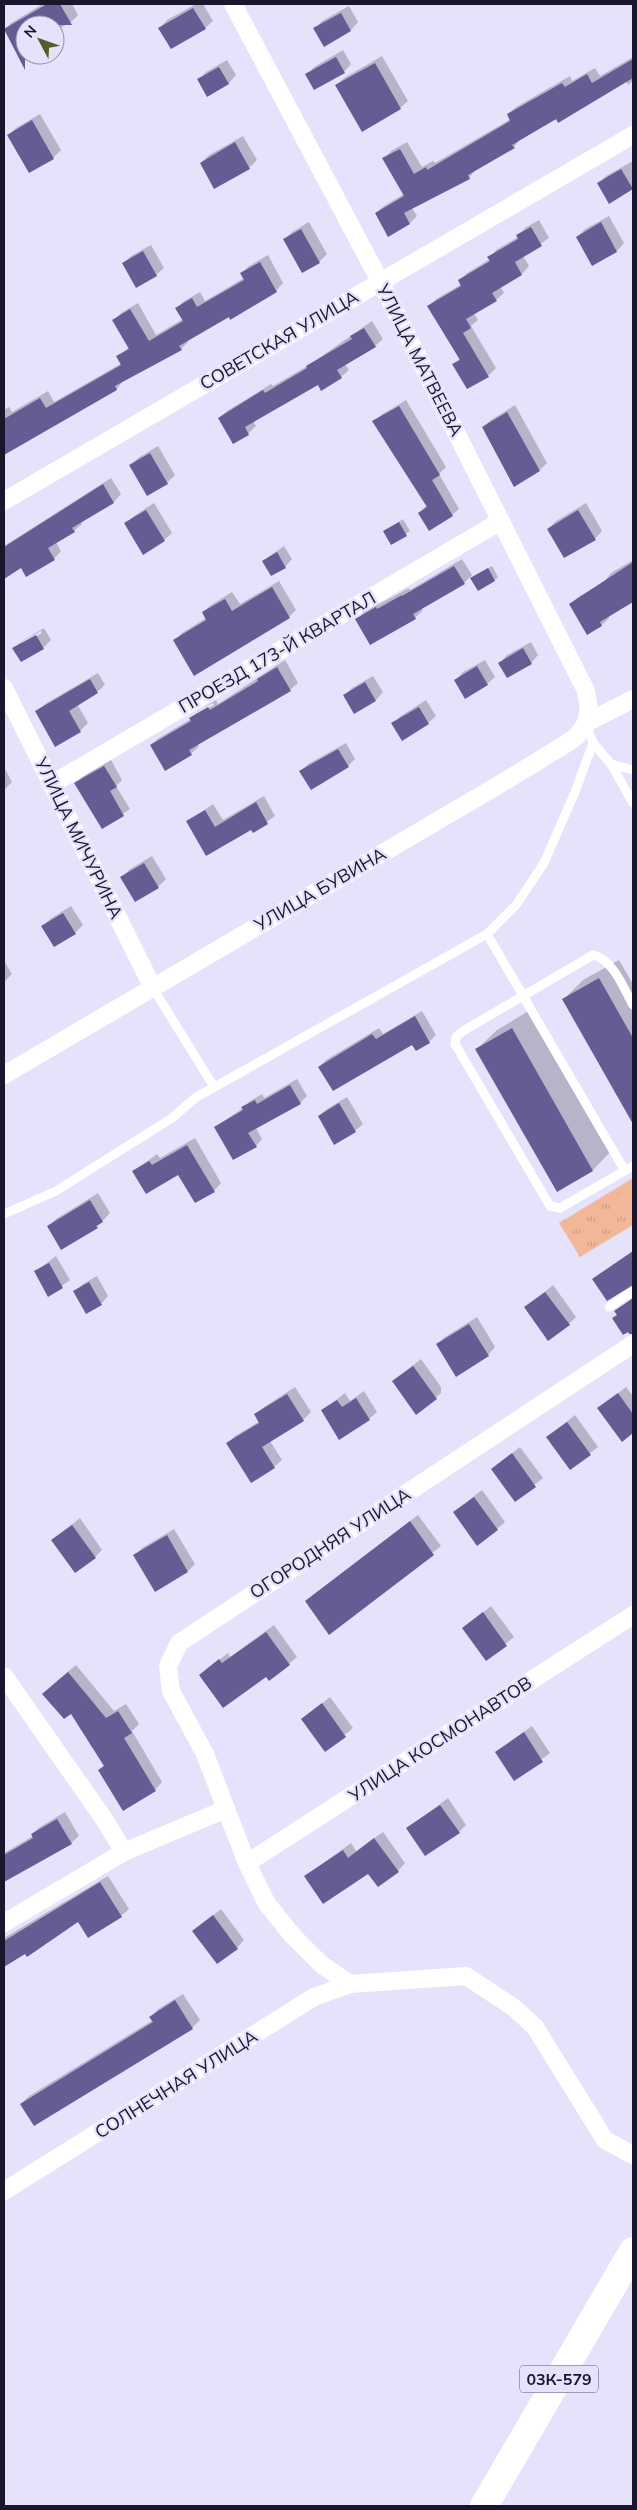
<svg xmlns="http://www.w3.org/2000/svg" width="637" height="2510" viewBox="0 0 637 2510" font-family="Mulish,sans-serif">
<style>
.green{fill:#f1b796}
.park{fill:url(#park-tufts)}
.shadow{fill:#0003;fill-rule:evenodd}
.building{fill:#665c94}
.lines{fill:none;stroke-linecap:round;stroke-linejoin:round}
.service{stroke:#fff;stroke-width:9}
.minor{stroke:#fff;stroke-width:18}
.primary{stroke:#fff;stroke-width:28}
.labels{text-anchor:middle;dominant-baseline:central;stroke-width:5;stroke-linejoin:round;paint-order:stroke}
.shield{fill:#e5e2fc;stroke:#58536b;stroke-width:1}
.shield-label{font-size:16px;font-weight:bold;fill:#1b162d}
.street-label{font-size:18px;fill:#1b162d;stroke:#e5e2fc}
</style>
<defs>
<pattern id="park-tufts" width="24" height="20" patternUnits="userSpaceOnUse" patternTransform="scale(1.25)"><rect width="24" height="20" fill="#f1b796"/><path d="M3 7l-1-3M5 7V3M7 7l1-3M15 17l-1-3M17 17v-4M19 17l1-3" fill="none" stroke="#ce9d82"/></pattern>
</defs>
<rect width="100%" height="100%" fill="#e5e2fc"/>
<polygon class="green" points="633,1178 633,1219 615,1189"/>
<polygon class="park" points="615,1189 633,1219 633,1225 580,1257 559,1223"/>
<g class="shadow">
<polygon points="43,4 72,4 78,15 71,22 55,31 55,25 25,25 26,55 20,58 4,30 11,23"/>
<polygon points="196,4 203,4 213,21 205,28 160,28 167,20"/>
<polygon points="349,6 358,22 351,30 324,45 315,29 322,21"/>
<polygon points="343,50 351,64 344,72 307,75 314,67"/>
<polygon points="382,56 408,101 400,108 336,86 344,78"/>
<polygon points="633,57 633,81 628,85 626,81 520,139 514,147 476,169 469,178 412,208 417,216 410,223 389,235 376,213 384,206 404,194 384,159 391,151 407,142 422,167 433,161 435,163 511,119 508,114 516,107 570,76 572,81 595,68 600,76"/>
<polygon points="227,60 236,75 229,83 208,95 199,80 206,72"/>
<polygon points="40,114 61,150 53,158 29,171 9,135 16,128"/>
<polygon points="243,136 257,160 249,168 201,163 209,155"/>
<polygon points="633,161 633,188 609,202 598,184 606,176"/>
<polygon points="609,216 624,243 617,251 593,264 577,237 585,229"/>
<polygon points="539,220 549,238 523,256 529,266 522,274 500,286 504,293 496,300 474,313 478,320 471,326 496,368 488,376 454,364 460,358 429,306 436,299 462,284 460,280 467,273 490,259 496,250 518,237 525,228"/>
<polygon points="309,222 327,254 319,262 285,239 292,232"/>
<polygon points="151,245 164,268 156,275 124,263 131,256"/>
<polygon points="268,255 283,283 276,291 187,340 188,342 181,349 123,381 117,389 4,454 4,410 9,407 12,412 48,391 54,402 122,363 118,357 129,347 114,320 121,313 138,303 156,335 183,319 177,308 184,301 200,292 205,301 244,278 241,274 249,266"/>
<polygon points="372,321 383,339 375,346 345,364 349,370 341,377 318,383 253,421 256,426 248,434 219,418 227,411 271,384 273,386 309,365"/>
<polygon points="406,400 446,467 439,474 459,509 452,515 419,513 427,505 374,422 381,415"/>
<polygon points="515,405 547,463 540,470 483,427 491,420"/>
<polygon points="158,446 175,475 167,483 148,494 131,465 138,458"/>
<polygon points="111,478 121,494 114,502 80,521 82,524 74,531 56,542 61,551 54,559 21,567 4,577 4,546"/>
<polygon points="154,503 172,533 164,540 126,523 134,516"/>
<polygon points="586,503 602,531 595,539 548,529 556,521"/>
<polygon points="403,519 410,531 392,543 385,531"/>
<polygon points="284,546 292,559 285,567 263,561"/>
<polygon points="462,559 472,575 464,583 421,608 423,610 415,618 357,620 364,612 409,588 410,590"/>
<polygon points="633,560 633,601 608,616 609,618 602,625 571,604 578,597 604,582 611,573"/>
<polygon points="492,566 498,577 495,580 472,578"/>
<polygon points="279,581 296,610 289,617 175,640 182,633 206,618 203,612 211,605 232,592 240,604"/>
<path d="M44,628L51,640L43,648L14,649L22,641ZM41,631L42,633L21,645V642Z"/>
<polygon points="531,642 538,655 531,663 500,663 507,655"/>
<path d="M285,660L298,683L290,690L198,744L199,746L191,754L166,769L151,745L159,738L191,719L198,711L216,700L218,704ZM213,703L214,705L197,714V711Z"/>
<polygon points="485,660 495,677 487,684 456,680 463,672"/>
<polygon points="98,673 105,685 97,692 77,704 88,723 80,731 55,745 37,712 45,704"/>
<polygon points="373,676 383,692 376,700 354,712 345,695 352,688"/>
<polygon points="426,700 436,716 428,723 393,723 401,716"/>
<polygon points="346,743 355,759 348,766 301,771 308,764"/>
<polygon points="111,760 122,780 116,786 130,809 102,828 76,783 82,777"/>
<polygon points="4,767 12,782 4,790"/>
<polygon points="264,796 275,816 253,832 251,828 207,855 187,822 213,804 223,820"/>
<polygon points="152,856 166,879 158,887 122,877 130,869"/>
<polygon points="71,906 83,925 75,933 54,946 43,926 50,919"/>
<polygon points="619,960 633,984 633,1122 564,999 583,980"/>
<polygon points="4,961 12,974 4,982"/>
<polygon points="532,1009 612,1150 593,1170 557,1190 477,1049 497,1030"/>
<polygon points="422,1011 436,1035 429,1042 412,1043 319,1067 326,1060 379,1028 383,1034"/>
<polygon points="297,1079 307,1096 300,1103 256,1128 262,1139 256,1146 215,1127 243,1108 250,1101 262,1094 264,1098"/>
<polygon points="347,1097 363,1124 355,1131 319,1116 327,1109"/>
<polygon points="195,1138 221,1183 214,1191 179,1173 134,1171 157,1154 160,1158"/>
<polygon points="98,1193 110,1213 97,1227 49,1226 56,1219"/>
<polygon points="56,1256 70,1280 49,1295 36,1271"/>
<polygon points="97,1276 108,1296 101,1304 75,1291 83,1284"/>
<polygon points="553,1285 576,1317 569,1324 526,1307"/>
<polygon points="477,1317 495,1347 488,1355 437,1345 445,1337"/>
<polygon points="421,1359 441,1387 441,1393 433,1400 393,1381"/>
<polygon points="295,1387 311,1412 303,1420 270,1441 282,1460 274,1467 228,1443 235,1436 260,1421 256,1415 264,1407"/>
<polygon points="626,1387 633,1396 633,1432 622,1440 599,1408"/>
<polygon points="364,1391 377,1412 369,1419 323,1410 345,1393 350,1401"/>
<polygon points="575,1415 598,1447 570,1468 548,1437"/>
<polygon points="520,1447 543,1478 515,1500 492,1469"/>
<polygon points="482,1490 505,1522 497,1529 454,1512"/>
<polygon points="418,1515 441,1546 330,1633 307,1601"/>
<polygon points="80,1518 102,1550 95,1557 52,1540"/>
<polygon points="174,1529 195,1564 188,1571 135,1555 142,1548"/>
<polygon points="491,1606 514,1637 486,1659 464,1628"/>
<polygon points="274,1625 297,1657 289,1664 267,1675 200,1675 228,1653 230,1657"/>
<polygon points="76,1665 114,1711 126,1704 139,1724 132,1731 162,1782 155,1790 100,1770 105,1765 71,1712 51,1686"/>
<polygon points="330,1697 353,1728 326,1750 303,1719"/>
<polygon points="532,1726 550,1753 515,1779 496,1752"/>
<polygon points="448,1798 466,1825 459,1832 408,1828"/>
<polygon points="65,1812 79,1836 71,1843 4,1881 4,1853 33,1836 32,1834 40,1827"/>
<polygon points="383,1832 405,1863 398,1871 306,1876 351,1843 356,1851"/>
<polygon points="108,1876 129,1909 121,1916 79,1920 28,1955 26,1952 4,1966 4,1938"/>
<polygon points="221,1909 244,1940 237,1948 194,1931"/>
<polygon points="183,1994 200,2020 192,2028 34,2124 21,2104 29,2096 153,2020 151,2017 158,2009"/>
</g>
<g class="building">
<polygon points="47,4 60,4 72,25 25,25 25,70 4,29"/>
<polygon points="193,8 206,29 171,49 158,28"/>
<polygon points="341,13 351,31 324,47 313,28"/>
<polygon points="336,57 345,73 314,90 305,74"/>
<polygon points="633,59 633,78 558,123 556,119 512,145 515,148 468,175 470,179 404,213 410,224 388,237 375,213 404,196 382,158 400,149 414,174 426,167 427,170 510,121 507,114 562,83 565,87 587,74 592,83"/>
<polygon points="375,63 401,109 362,132 335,85"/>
<polygon points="219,67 229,84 207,97 197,79"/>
<polygon points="32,120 54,159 29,173 7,135"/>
<polygon points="235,142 250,169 214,189 200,163"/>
<polygon points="621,169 633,189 609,204 597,183"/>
<polygon points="601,222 617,252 592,266 576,237"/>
<polygon points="531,227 542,246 515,262 522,275 492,293 497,301 466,319 471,328 463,333 489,377 467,389 452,364 460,360 427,306 461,286 458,280 490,261 487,257 518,239 516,235"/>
<polygon points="301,229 320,263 302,273 283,239"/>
<polygon points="143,251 157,276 136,288 122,263"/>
<polygon points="260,262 277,292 230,320 229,317 179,346 182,350 115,386 117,390 4,455 4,419 40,398 46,408 121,365 116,356 129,349 112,320 130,309 149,341 183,321 175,308 192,298 197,307 244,280 240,273"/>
<polygon points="364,328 376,347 337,370 342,378 321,391 318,385 245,427 249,435 233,444 218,418 263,390 265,393 307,368 306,366 352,339 350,336"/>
<polygon points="399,406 440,475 432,480 453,516 429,531 418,513 427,507 372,421"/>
<polygon points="507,412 540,471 514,487 482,427"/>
<polygon points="150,453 168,484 147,496 129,465"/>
<polygon points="103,484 114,503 72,528 75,532 48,548 55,560 26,577 21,568 4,579 4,547"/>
<polygon points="146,510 165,541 143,555 124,523"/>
<polygon points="578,510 596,540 564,558 547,529"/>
<polygon points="399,522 407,536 391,545 383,531"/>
<polygon points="277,552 286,568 271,576 262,561"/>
<polygon points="633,562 633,602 600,622 602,626 587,635 569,604"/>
<polygon points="454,566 465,584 413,614 416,619 370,645 355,619 376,607 377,609 402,595 402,596"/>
<polygon points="488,568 495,581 478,591 470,578"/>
<polygon points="272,587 290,618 194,676 173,640 206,620 202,612 225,599 232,611"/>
<polygon points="36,635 44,649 21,662 12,648"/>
<polygon points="523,648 532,664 507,678 498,663"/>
<polygon points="477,666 488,685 465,699 454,680"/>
<polygon points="277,667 291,691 189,750 192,755 165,771 150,745 191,721 189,718 208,707 210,710 258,681 257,679"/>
<polygon points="90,679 98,693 69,711 81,732 55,747 35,711"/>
<polygon points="365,682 376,701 354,714 343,695"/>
<polygon points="419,707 429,724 402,741 391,723"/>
<polygon points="338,749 349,767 311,790 299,771"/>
<polygon points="104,766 117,787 110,791 124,816 102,829 74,783"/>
<polygon points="256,802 268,824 253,833 251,830 206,856 186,821 205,810 215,827"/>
<polygon points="144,863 159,888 135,902 120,877"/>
<polygon points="63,913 76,934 54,947 41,926"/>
<polygon points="599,978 633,1038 633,1124 562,999"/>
<polygon points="415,1016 430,1043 416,1051 412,1045 333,1091 318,1067 372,1034 376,1039"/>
<polygon points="512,1028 593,1171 557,1192 475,1049"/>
<polygon points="290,1085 301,1104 248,1133 257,1147 233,1160 214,1127 243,1110 241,1107 255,1100 257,1104"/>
<polygon points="339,1103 356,1132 334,1145 318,1116"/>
<polygon points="187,1145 215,1192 195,1203 178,1175 146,1194 132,1171 149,1161 152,1165"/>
<polygon points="90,1200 103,1222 96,1226 98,1228 61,1250 47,1226"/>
<polygon points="633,1251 633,1285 607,1301 592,1279"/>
<polygon points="49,1263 63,1288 48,1297 34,1271"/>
<polygon points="89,1282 102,1305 86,1314 73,1291"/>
<polygon points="545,1292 570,1325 548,1341 524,1307"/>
<polygon points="633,1298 633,1334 629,1334 628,1332 623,1335 612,1318 617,1315 614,1311"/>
<polygon points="469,1324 489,1356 456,1377 436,1344"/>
<polygon points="413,1366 437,1399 416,1415 392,1381"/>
<polygon points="618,1393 633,1414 633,1433 622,1442 597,1408"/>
<polygon points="287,1394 304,1421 262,1447 275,1468 251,1483 226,1443 259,1423 254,1414"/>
<polygon points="356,1398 370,1420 339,1440 321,1410 337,1400 342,1407"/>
<polygon points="567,1422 591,1455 570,1470 546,1437"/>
<polygon points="512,1453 536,1487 515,1502 491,1469"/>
<polygon points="474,1497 498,1530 477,1546 453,1512"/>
<polygon points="410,1521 434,1555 329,1635 305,1601"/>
<polygon points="72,1525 96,1558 75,1573 51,1540"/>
<polygon points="167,1535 188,1572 155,1592 133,1555"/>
<polygon points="483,1612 507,1646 486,1661 462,1628"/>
<polygon points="266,1632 290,1665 269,1681 266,1677 223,1708 199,1675 219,1659 222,1663"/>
<polygon points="68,1672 106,1718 118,1711 132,1733 124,1738 156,1791 123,1811 98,1770 104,1766 71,1714 64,1719 42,1694"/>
<polygon points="322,1703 346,1737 325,1752 301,1719"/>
<polygon points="524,1732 543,1762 514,1781 495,1752"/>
<polygon points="440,1805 460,1833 425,1856 406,1828"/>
<polygon points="57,1819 72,1844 4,1882 4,1855 33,1838 31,1834"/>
<polygon points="374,1838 399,1872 378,1887 368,1874 323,1904 304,1876 343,1850 348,1858"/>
<polygon points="100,1882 122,1917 88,1938 78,1922 27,1957 25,1954 4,1967 4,1941"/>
<polygon points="213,1915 238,1949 217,1964 192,1931"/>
<polygon points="175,2000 193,2029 34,2126 20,2104 153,2022 149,2017"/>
</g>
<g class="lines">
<g class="service">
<polyline points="593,743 611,764 633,803"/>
<polyline points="611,764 633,770"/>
<polyline points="487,934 625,1171"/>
<polyline points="153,988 214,1087"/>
<path d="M633,1005C624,989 613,959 593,955L463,1031L456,1037L455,1044L550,1206L560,1208L633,1166"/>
<polyline points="4,1214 56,1191 172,1118 195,1098 487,934 516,905 544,863 575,792 593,743 586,723"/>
<polyline points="609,1307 633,1291"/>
</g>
<g class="minor">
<polyline points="233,4 380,281 586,691 589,708 586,723"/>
<polyline points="4,501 633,135"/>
<polyline points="4,688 153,988"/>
<polyline points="52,784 501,521"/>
<polyline points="4,1075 507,780 564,745 577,736 586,723 633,699"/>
<polyline points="4,1676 104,1819 124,1852 226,1809 247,1863 267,1904 293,1936 322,1965 350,1984 466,1976 513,2007 535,2027 605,2140 633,2155"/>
<polyline points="226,1809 205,1754 171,1691 168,1666 179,1643 633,1344"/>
<polyline points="247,1863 633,1615"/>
<polyline points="4,1923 124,1852"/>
<polyline points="4,2191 314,1997 350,1984"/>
</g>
<polyline class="primary" points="484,2506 633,2251"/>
</g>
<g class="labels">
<rect class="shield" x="520" y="2365.5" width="78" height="27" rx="4"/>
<g class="shield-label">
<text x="559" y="2379">03К-579</text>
</g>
<g class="street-label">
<text transform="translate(279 340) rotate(-30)">СОВЕТСКАЯ УЛИЦА</text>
<text transform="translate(420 360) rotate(63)">УЛИЦА МАТВЕЕВА</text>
<text transform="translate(277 652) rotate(-30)">ПРОЕЗД 173-Й КВАРТАЛ</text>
<text transform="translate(79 838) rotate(64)">УЛИЦА МИЧУРИНА</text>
<text transform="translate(320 889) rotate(-30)">УЛИЦА БУВИНА</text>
<text transform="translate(330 1543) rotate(-33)">ОГОРОДНЯЯ УЛИЦА</text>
<text transform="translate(440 1739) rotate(-33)">УЛИЦА КОСМОНАВТОВ</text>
<text transform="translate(176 2084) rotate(-32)">СОЛНЕЧНАЯ УЛИЦА</text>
</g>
</g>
<rect width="637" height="2510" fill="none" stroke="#1b162d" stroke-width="10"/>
<g transform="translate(40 40) rotate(311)"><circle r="24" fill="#e5e2fc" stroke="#9490a9"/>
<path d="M0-4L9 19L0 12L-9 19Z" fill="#585a27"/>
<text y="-8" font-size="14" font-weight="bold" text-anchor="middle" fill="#1b162d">N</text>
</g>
</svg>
